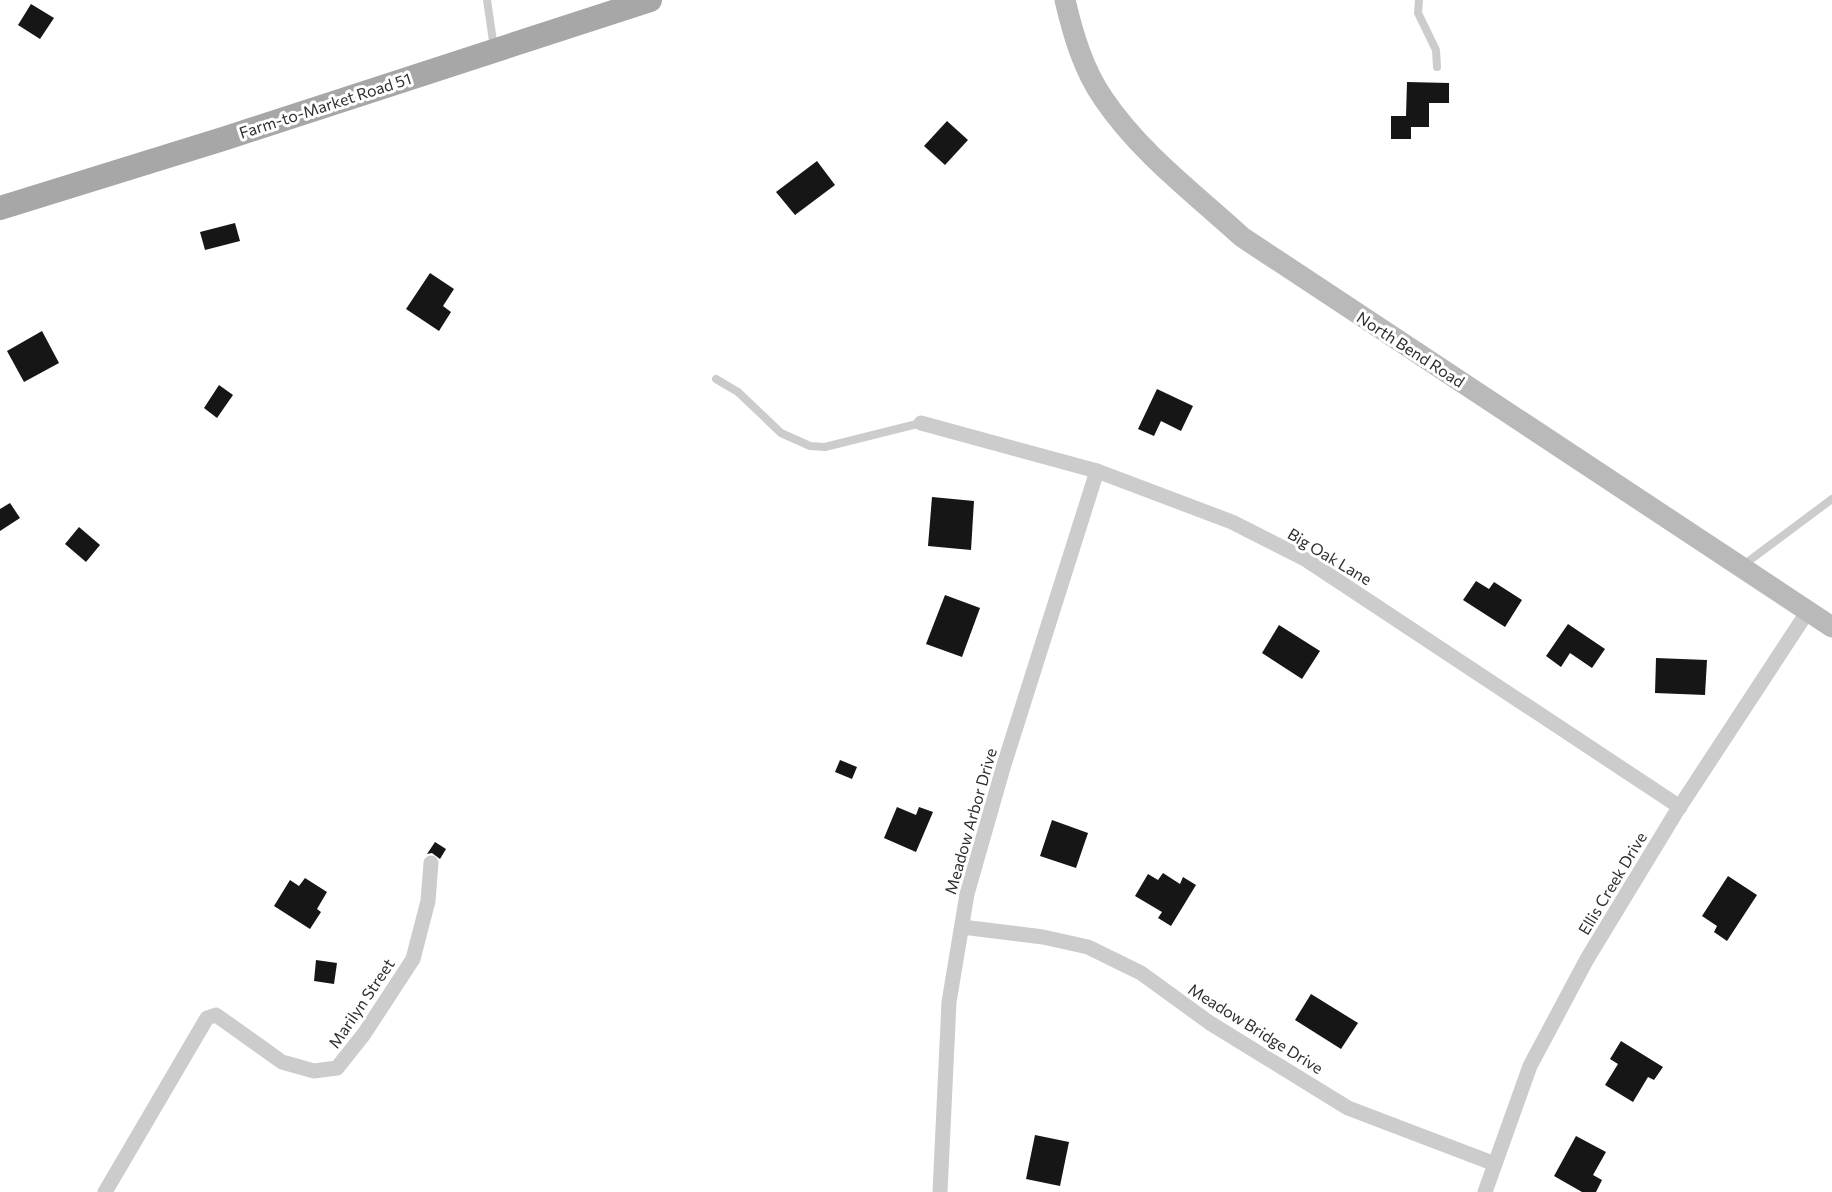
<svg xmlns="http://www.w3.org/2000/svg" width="1832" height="1192" viewBox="0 0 1832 1192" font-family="Commissioner,sans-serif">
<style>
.building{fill:#161616}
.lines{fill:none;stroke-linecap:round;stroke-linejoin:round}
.lane{stroke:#ccc;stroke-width:8}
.street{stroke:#ccc;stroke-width:15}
.secondary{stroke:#b9b9b9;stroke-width:21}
.primary{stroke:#a7a7a7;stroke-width:24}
.labels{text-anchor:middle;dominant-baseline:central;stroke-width:6;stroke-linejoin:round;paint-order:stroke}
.street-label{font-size:16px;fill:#2f2f2f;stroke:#fff}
</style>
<rect width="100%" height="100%" fill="#fff"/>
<g class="building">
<polygon points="31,4 54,18 40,39 18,25"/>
<polygon points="1407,82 1449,83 1449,103 1429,103 1429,127 1411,127 1411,139 1391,139 1391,116 1406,116"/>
<polygon points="947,121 968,140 945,165 924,146"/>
<polygon points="817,161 835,185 795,215 776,192"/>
<polygon points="235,223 240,241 205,250 200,232"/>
<polygon points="430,273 454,289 443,306 451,312 439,331 406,309"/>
<polygon points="42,331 59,363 24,382 7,351"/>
<polygon points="219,385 233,395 217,418 204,408"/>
<polygon points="1157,389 1193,406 1181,431 1161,421 1154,436 1138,429"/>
<polygon points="932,497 974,501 971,550 928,546"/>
<polygon points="10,503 20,518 0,531 0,509"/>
<polygon points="79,527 100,545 86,562 65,544"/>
<polygon points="1476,581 1489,589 1494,582 1522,600 1505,627 1463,600"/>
<polygon points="945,595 980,608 962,657 926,644"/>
<polygon points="1568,624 1605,649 1592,668 1570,653 1561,667 1546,656"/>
<polygon points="1279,625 1320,651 1302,679 1262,653"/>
<polygon points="1656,658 1707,660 1705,695 1655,693"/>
<polygon points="840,760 857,767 852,779 835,772"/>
<polygon points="897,807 916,815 919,807 933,812 916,852 884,838"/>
<polygon points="1052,820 1088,833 1076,868 1040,856"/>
<polygon points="435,842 446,849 440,859 432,853 427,854"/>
<polygon points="1163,873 1180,884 1183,877 1196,885 1171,926 1158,918 1162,912 1135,896 1148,874 1158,880"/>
<polygon points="1728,876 1757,895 1727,941 1714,932 1717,926 1702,916"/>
<polygon points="305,878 327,892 317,909 321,912 310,929 274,906 290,880 299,886"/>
<polygon points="316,960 337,963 334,984 314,981"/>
<polygon points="1311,994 1358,1023 1341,1049 1295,1020"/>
<polygon points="1621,1041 1663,1067 1654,1080 1648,1077 1633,1102 1605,1085 1618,1064 1610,1059"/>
<polygon points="1035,1135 1069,1142 1060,1186 1026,1179"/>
<polygon points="1576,1136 1606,1152 1593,1175 1602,1180 1596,1192 1582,1192 1554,1176"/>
</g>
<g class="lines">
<g class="lane">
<polyline points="487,0 494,48"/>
<polyline points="1419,0 1418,13 1436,50 1437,67"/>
<polyline points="716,379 738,392 781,433 810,446 825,447 921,423"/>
<polyline points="1742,566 1832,499"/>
</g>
<g class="street">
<polyline points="921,423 1097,471 1232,522 1305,559 1680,807"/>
<polyline points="962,927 1043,937 1088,947 1141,973 1210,1023 1348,1108 1495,1164"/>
<polyline points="105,1192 207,1018 216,1015 282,1062 314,1071 337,1068 364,1034 413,959 428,901 431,863"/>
<polyline points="940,1192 949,1002 967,894 1003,768 1097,471"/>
<polyline points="1485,1192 1530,1066 1587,959 1675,814 1808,611"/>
</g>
<path class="secondary" d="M1065,0C1073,34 1083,69 1103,98C1140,153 1194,193 1242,237L1832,627"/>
<polyline class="primary" points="0,208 226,138 650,0"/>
</g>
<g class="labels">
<g class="street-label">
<text transform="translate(325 105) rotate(-18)">Farm-to-Market Road 51</text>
<text transform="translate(1411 349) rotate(33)">North Bend Road</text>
<text transform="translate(1330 556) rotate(31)">Big Oak Lane</text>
<text transform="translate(970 821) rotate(-74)">Meadow Arbor Drive</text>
<text transform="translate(1612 883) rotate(-59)">Ellis Creek Drive</text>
<text transform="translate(361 1003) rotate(-56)">Marilyn Street</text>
<text transform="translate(1256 1028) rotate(32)">Meadow Bridge Drive</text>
</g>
</g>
</svg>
